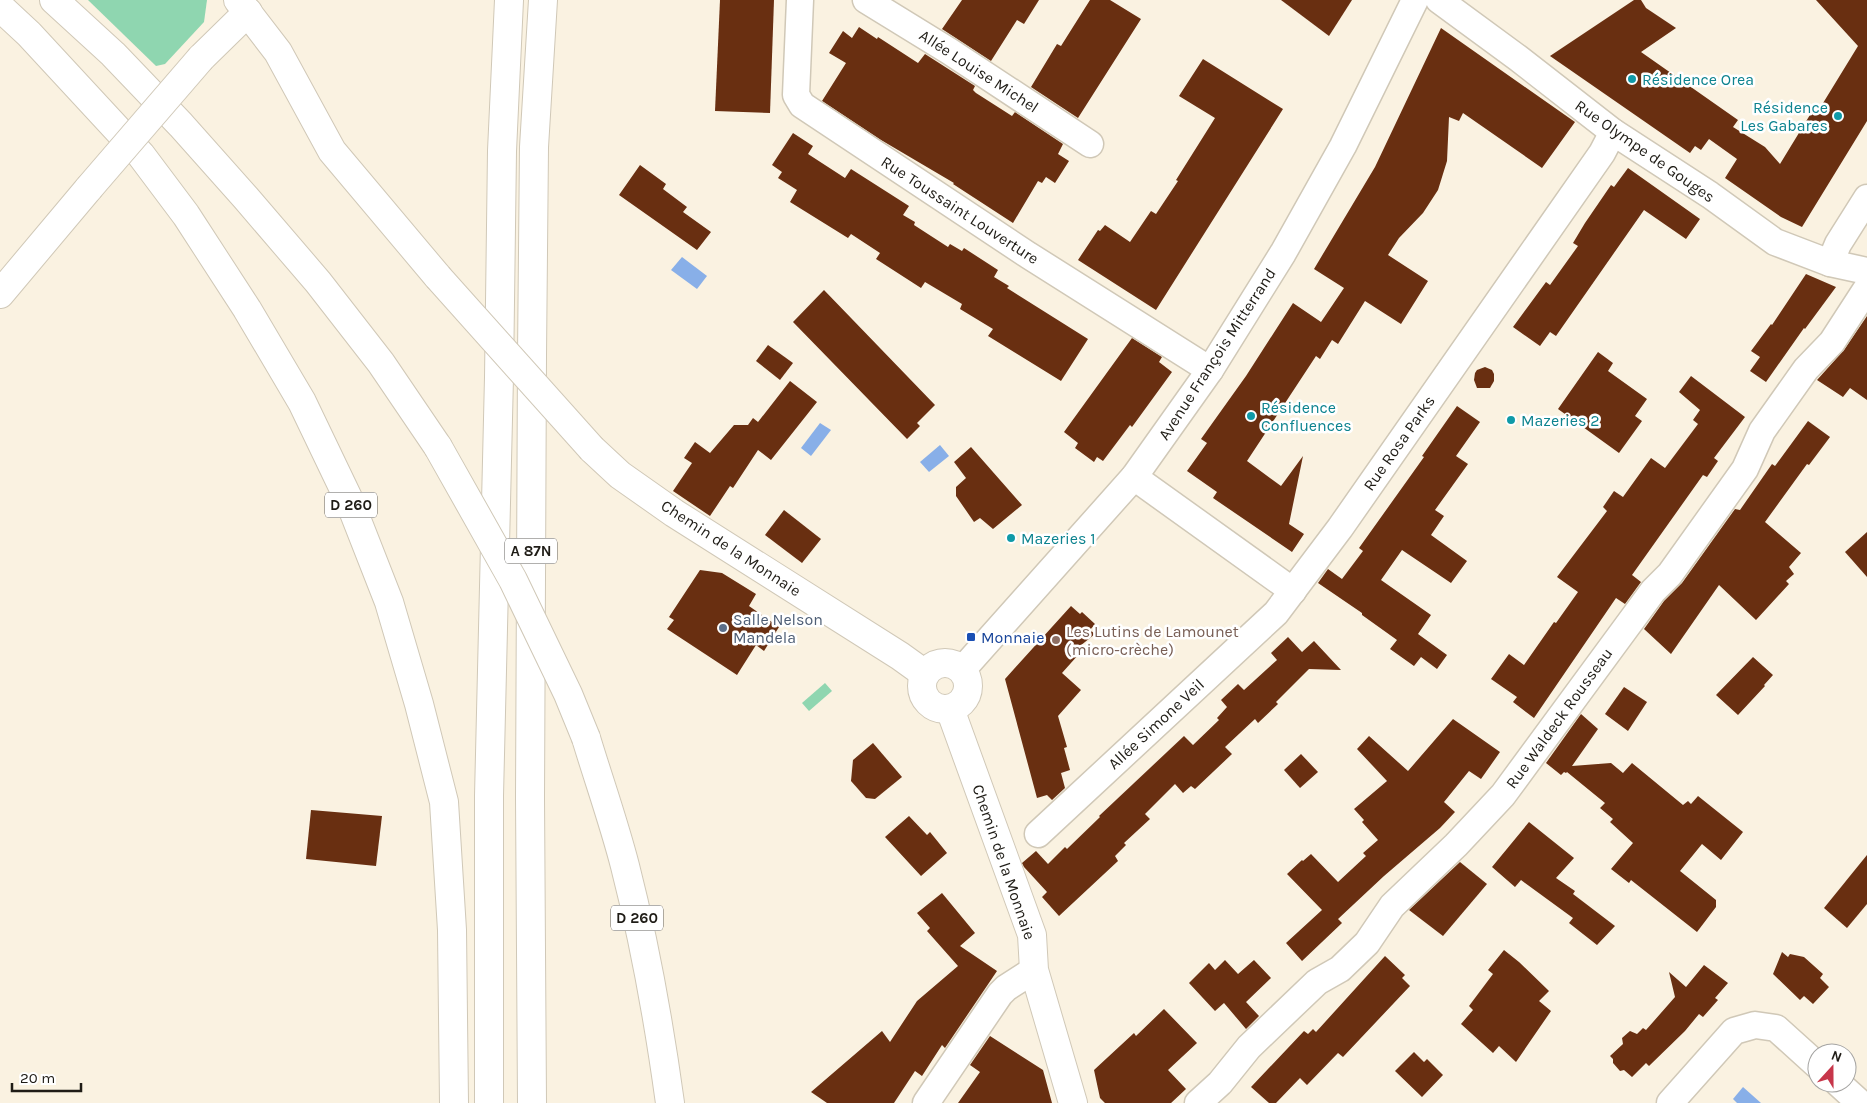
<svg xmlns="http://www.w3.org/2000/svg" width="1867" height="1103" viewBox="0 0 1867 1103" font-family="Karla,sans-serif">
<style>
.green{fill:#8fd6b0}
.water{fill:#88afe8}
.building{fill:#692f11}
.lines{fill:none;stroke-linecap:round;stroke-linejoin:round}
.street-casing{stroke:#d0c8b7;stroke-width:29}
.secondary-casing{stroke:#d0c8b7;stroke-width:30}
.highway-casing{stroke:#d0c8b7;stroke-width:30}
.street{stroke:#fff;stroke-width:26}
.secondary{stroke:#fff;stroke-width:28}
.highway{stroke:#fff;stroke-width:28}
.secondary-bridge-casing{stroke:#d0c8b7;stroke-width:30;stroke-linecap:butt}
.highway-bridge-casing{stroke:#d0c8b7;stroke-width:30;stroke-linecap:butt}
.secondary-bridge{stroke:#fff;stroke-width:28}
.highway-bridge{stroke:#fff;stroke-width:28}
.culture-dot{fill:#0f9aa8;stroke:#fff;stroke-width:2}
.service-dot{fill:#5c6f8a;stroke:#fff;stroke-width:2}
.transit-dot{fill:#1a4fb4;stroke:#fff;stroke-width:2}
.education-dot{fill:#8d6e63;stroke:#fff;stroke-width:2}
.labels{text-anchor:middle;dominant-baseline:central;stroke-width:5;stroke-linejoin:round;paint-order:stroke}
.shield{fill:#fff;stroke:#62605c;stroke-width:1}
.shield-label{font-size:15px;font-weight:bold;fill:#1f1c16}
.street-label{font-size:16px;fill:#1f1c16;stroke:#fff}
.culture-label{font-size:16px;fill:#0d838f;stroke:#fff;text-anchor:start}
.service-label{font-size:16px;fill:#4e5e75;stroke:#fff;text-anchor:start}
.education-label{font-size:16px;fill:#785e54;stroke:#fff;text-anchor:start}
.transit-label{font-size:16px;fill:#164399;stroke:#fff;text-anchor:start}
</style>
<rect width="100%" height="100%" fill="#faf2e1"/>
<g class="green">
<polygon points="88,0 207,0 204,22 165,64 156,66"/>
<polygon points="825,683 832,691 809,711 802,703"/>
</g>
<g class="water">
<polygon points="682,257 707,276 697,289 671,270"/>
<polygon points="820,423 831,430 811,456 801,448"/>
<polygon points="940,445 949,456 929,472 920,462"/>
<polygon points="1743,1087 1761,1103 1737,1103 1733,1099"/>
</g>
<g class="building">
<polygon points="720,0 774,0 770,113 715,111"/>
<polygon points="962,0 1039,0 1024,24 1017,20 991,61 942,29"/>
<polygon points="1090,0 1110,0 1141,19 1078,118 1031,87 1057,44 1061,46"/>
<polygon points="1281,0 1352,0 1329,36"/>
<polygon points="1634,0 1641,0 1646,8 1676,28 1641,52 1738,120 1733,127 1765,147 1780,164 1816,105 1820,108 1858,46 1816,0 1867,0 1867,121 1802,227 1781,217 1725,178 1737,159 1709,139 1701,150 1695,146 1690,153 1550,56"/>
<polygon points="859,27 877,39 878,37 918,63 925,54 975,86 973,90 976,93 1012,116 1015,112 1063,144 1058,154 1069,161 1055,183 1046,177 1042,183 1038,181 1013,223 953,184 954,183 881,140 822,101 846,63 829,53 843,31 852,38"/>
<polygon points="1441,28 1575,122 1542,168 1463,113 1459,121 1449,117 1447,161 1438,190 1423,213 1399,238 1388,255 1428,281 1401,324 1365,301 1338,344 1332,340 1320,359 1316,356 1247,461 1281,486 1303,456 1289,524 1304,534 1292,552 1213,498 1217,492 1187,471 1207,443 1201,439 1246,376 1293,303 1321,322 1344,288 1314,269 1375,167"/>
<polygon points="1203,59 1283,109 1156,310 1078,260 1098,230 1100,231 1105,225 1130,242 1151,211 1156,214 1178,181 1176,180 1215,118 1179,96"/>
<polygon points="793,133 813,146 808,154 845,178 851,169 909,206 903,215 915,222 914,225 948,247 950,244 962,251 964,248 998,270 994,277 1009,286 1007,288 1088,339 1061,381 988,336 993,329 960,309 962,304 925,282 921,288 876,259 880,253 851,234 848,238 790,202 797,190 778,178 782,172 772,165"/>
<polygon points="640,165 666,184 663,189 687,207 683,212 711,232 697,250 619,195"/>
<polygon points="1628,168 1700,219 1686,239 1644,210 1556,336 1550,332 1540,346 1513,327 1546,282 1550,285 1578,246 1573,243 1585,223 1611,185 1614,187"/>
<polygon points="1806,274 1836,287 1805,329 1804,328 1766,382 1750,371 1760,357 1751,351 1771,324 1772,325"/>
<polygon points="824,290 935,405 917,423 920,426 907,439 793,322"/>
<polygon points="1867,316 1867,400 1850,388 1843,397 1817,380 1844,350"/>
<polygon points="1132,338 1162,357 1159,362 1172,372 1132,427 1130,425 1103,461 1097,457 1094,462 1075,448 1078,443 1064,432"/>
<polygon points="768,345 793,363 780,380 756,361"/>
<polygon points="1598,352 1613,363 1608,371 1647,399 1635,416 1642,421 1619,453 1558,409"/>
<polygon points="1485,367 1492,370 1494,374 1494,381 1490,388 1477,388 1474,380 1475,373 1477,370"/>
<polygon points="1691,376 1745,417 1714,458 1718,461 1707,477 1703,475 1632,575 1641,582 1625,604 1616,598 1534,718 1513,702 1517,697 1491,679 1509,654 1524,665 1554,622 1556,623 1578,592 1557,577 1607,511 1603,507 1614,491 1623,497 1651,458 1665,468 1698,424 1693,420 1700,410 1679,392"/>
<polygon points="790,381 817,402 771,460 758,450 733,488 730,486 710,516 673,491 692,463 684,458 695,442 710,453 734,425 748,425 753,418 758,422"/>
<polygon points="1457,406 1480,422 1456,456 1468,464 1435,510 1444,516 1431,535 1467,561 1451,583 1402,550 1381,580 1431,615 1418,634 1447,655 1437,669 1421,657 1414,666 1390,649 1397,640 1362,615 1362,613 1318,583 1328,569 1342,579 1363,551 1359,548 1424,457 1422,456"/>
<polygon points="1808,421 1830,437 1809,465 1807,464 1765,522 1801,553 1789,567 1794,574 1786,581 1789,584 1756,620 1719,585 1671,654 1644,629 1664,601 1682,583 1735,509 1740,510 1772,464 1775,466"/>
<polygon points="971,447 1022,505 993,529 980,518 974,522 956,496 956,487 966,478 954,462"/>
<polygon points="784,510 821,539 802,563 765,535"/>
<polygon points="1867,532 1867,577 1845,552"/>
<polygon points="700,570 722,573 756,594 749,606 779,627 764,651 756,645 737,675 667,629 674,620 669,617"/>
<polygon points="1071,606 1080,614 1082,612 1095,624 1090,630 1095,634 1075,650 1079,654 1062,673 1081,690 1058,716 1067,747 1064,748 1070,770 1061,773 1065,788 1052,800 1047,795 1037,798 1005,679"/>
<polygon points="1288,637 1302,652 1314,641 1341,670 1309,669 1276,702 1278,704 1258,723 1255,719 1225,747 1232,754 1195,789 1191,786 1183,793 1175,784 1145,814 1150,819 1124,843 1126,845 1115,856 1118,861 1059,916 1042,897 1047,892 1024,867 1022,863 1036,851 1048,864 1065,847 1067,849 1100,817 1099,816 1184,736 1193,745 1219,720 1217,718 1227,707 1221,700 1238,684 1244,690 1277,660 1271,653"/>
<polygon points="1753,657 1773,675 1764,685 1765,686 1738,715 1716,695"/>
<polygon points="1624,687 1647,702 1628,731 1605,714"/>
<polygon points="1581,714 1598,729 1572,766 1611,763 1623,773 1632,763 1683,805 1688,801 1691,804 1698,796 1743,832 1721,860 1702,844 1680,871 1716,900 1716,907 1697,932 1631,880 1629,883 1611,869 1633,843 1610,822 1613,819 1600,808 1605,803 1567,772 1566,773 1564,772 1561,775 1546,763"/>
<polygon points="1453,719 1500,752 1481,779 1469,771 1444,802 1455,812 1440,828 1384,876 1338,919 1342,923 1302,961 1286,943 1322,910 1287,874 1302,860 1303,861 1311,854 1338,882 1366,856 1363,853 1378,840 1362,822 1364,820 1354,809 1387,781 1357,749 1369,736 1408,771"/>
<polygon points="873,743 902,777 875,799 866,798 851,781 853,760"/>
<polygon points="1301,754 1318,772 1300,788 1284,770"/>
<polygon points="311,810 382,816 376,866 306,859"/>
<polygon points="909,816 927,835 930,832 947,853 921,876 885,837"/>
<polygon points="1529,822 1574,858 1556,878 1575,891 1573,894 1615,926 1597,945 1569,923 1573,918 1521,880 1515,887 1492,867"/>
<polygon points="1867,855 1867,904 1847,928 1824,908"/>
<polygon points="1460,862 1487,884 1443,936 1409,910"/>
<polygon points="942,893 975,933 960,946 997,971 945,1048 942,1045 922,1076 915,1071 894,1103 827,1103 811,1092 882,1031 890,1042 917,1001 958,966 927,931 930,928 917,913"/>
<polygon points="1504,950 1519,962 1549,991 1539,1001 1551,1011 1516,1062 1499,1046 1493,1053 1461,1024 1473,1010 1469,1006 1493,974 1488,970"/>
<polygon points="1782,952 1788,957 1790,954 1804,957 1823,974 1820,978 1829,987 1813,1004 1804,996 1800,1000 1773,974"/>
<polygon points="1385,956 1405,975 1402,978 1410,986 1343,1057 1338,1053 1307,1085 1300,1078 1276,1103 1269,1103 1251,1087 1304,1031 1308,1034 1313,1029 1316,1032"/>
<polygon points="1225,960 1238,974 1254,960 1271,978 1246,1002 1259,1016 1246,1029 1224,1003 1215,1011 1189,983 1209,963 1215,970"/>
<polygon points="1704,965 1728,983 1715,998 1718,1000 1703,1017 1699,1014 1685,1031 1649,1066 1646,1063 1632,1077 1624,1070 1620,1071 1613,1063 1613,1059 1610,1056 1623,1044 1622,1038 1630,1031 1637,1034 1643,1028 1646,1030 1675,997 1669,972 1686,987"/>
<polygon points="1164,1009 1197,1043 1168,1070 1186,1089 1171,1103 1105,1103 1100,1098 1094,1070 1134,1033 1136,1036"/>
<polygon points="990,1036 1043,1070 1052,1103 958,1103 980,1072 970,1065"/>
<polygon points="1414,1052 1424,1062 1427,1059 1443,1075 1422,1097 1395,1071"/>
</g>
<g class="lines">
<g class="street-casing">
<g id="street">
<polyline points="800,0 796,95 802,105 1028,255 1210,370"/>
<polyline points="866,0 949,51 1090,144"/>
<polyline points="1439,0 1518,58 1613,132 1710,195 1775,242 1830,263 1867,271"/>
<polyline points="1830,263 1838,244 1867,198"/>
<polyline points="1134,477 1293,591"/>
<polyline points="962,670 1134,477 1210,370 1283,253 1343,146 1415,0"/>
<polyline points="1038,834 1276,613 1340,528 1602,153 1613,132"/>
<polyline points="1838,1083 1860,1103"/>
<polyline points="926,1103 1000,994 1006,988 1034,970"/>
<polyline points="1198,1103 1220,1083 1249,1047 1317,982 1340,969 1367,943 1392,906 1456,845 1503,795 1653,591 1670,574 1745,469 1762,431 1806,369 1832,342 1867,288"/>
<polyline points="1670,1103 1734,1031 1755,1025 1776,1028 1817,1065"/>
</g>
</g>
<g class="secondary-casing">
<g id="secondary">
<polyline points="238,0 278,52 332,151 438,277"/>
<polyline points="201,58 248,12"/>
<polyline points="0,294 89,188"/>
<polyline points="592,449 620,475 674,513 900,656 925,674"/>
<circle cx="945" cy="686" r="23"/>
<polyline points="950,709 1032,935 1034,970 1073,1103"/>
</g>
</g>
<g class="highway-casing">
<g id="highway">
<polyline points="54,0 113,54 181,125 246,198 318,282 381,363 438,447"/>
<polyline points="0,7 29,34 141,155 186,215 247,309 302,402 349,500 389,602 419,704 444,802 452,930 454,1103"/>
<path d="M586,738C599,781 614,823 625,866C645,944 659,1023 670,1103"/>
<polyline points="489,1103 489,796 499,377 502,151 509,0"/>
<polyline points="532,1103 530,798 532,356 534,147 543,0"/>
</g>
</g>
<use href="#street" class="street"/>
<use href="#secondary" class="secondary"/>
<use href="#highway" class="highway"/>
<g class="secondary-bridge-casing">
<g id="secondary-bridge">
<polyline points="89,188 201,58"/>
<polyline points="438,277 592,449"/>
</g>
</g>
<g class="highway-bridge-casing">
<polyline id="highway-bridge" points="438,447 513,580 568,694 586,738"/>
</g>
<use href="#secondary-bridge" class="secondary-bridge"/>
<use href="#highway-bridge" class="highway-bridge"/>
</g>
<g class="culture-dot">
<circle cx="1632" cy="79" r="5"/>
<circle cx="1838" cy="116" r="5"/>
<circle cx="1251" cy="416" r="5"/>
<circle cx="1511" cy="420" r="5"/>
<circle cx="1011" cy="538" r="5"/>
</g>
<circle class="service-dot" cx="723" cy="628" r="5"/>
<rect class="transit-dot" x="966" y="632" width="10" height="10" rx="2.5"/>
<circle class="education-dot" cx="1056" cy="640" r="5"/>
<g class="labels">
<g class="shield">
<rect x="325" y="492.5" width="52" height="25" rx="4"/>
<rect x="505" y="538.5" width="52" height="25" rx="4"/>
<rect x="611" y="905.5" width="52" height="25" rx="4"/>
</g>
<g class="shield-label">
<text x="351" y="505">D 260</text>
<text x="531" y="551">A 87N</text>
<text x="637" y="918">D 260</text>
</g>
<g class="street-label">
<text transform="translate(979 71) rotate(33)">Allée Louise Michel</text>
<text transform="translate(1645 151) rotate(35)">Rue Olympe de Gouges</text>
<text transform="translate(960 210) rotate(33)">Rue Toussaint Louverture</text>
<text transform="translate(1217 354) rotate(-57)">Avenue François Mitterrand</text>
<text transform="translate(1399 443) rotate(-55)">Rue Rosa Parks</text>
<text transform="translate(731 548) rotate(33)">Chemin de la Monnaie</text>
<text transform="translate(1559 718) rotate(-54)">Rue Waldeck Rousseau</text>
<text transform="translate(1156 724) rotate(-43)">Allée Simone Veil</text>
<text transform="translate(1004 862) rotate(71)">Chemin de la Monnaie</text>
</g>
<g class="culture-label">
<text x="1642" y="79">Résidence Orea</text>
<text x="1828" y="107" text-anchor="end">Résidence<tspan x="1828" dy="18">Les Gabares</tspan></text>
<text x="1261" y="407">Résidence<tspan x="1261" dy="18">Confluences</tspan></text>
<text x="1521" y="420">Mazeries 2</text>
<text x="1021" y="538">Mazeries 1</text>
</g>
<g class="service-label">
<text x="733" y="619">Salle Nelson<tspan x="733" dy="18">Mandela</tspan></text>
</g>
<g class="education-label">
<text x="1066" y="631">Les Lutins de Lamounet<tspan x="1066" dy="18">(micro-crèche)</tspan></text>
</g>
<g class="transit-label">
<text x="981" y="637">Monnaie</text>
</g>
</g>
<g transform="translate(1832 1068) rotate(21)"><circle r="24" fill="#ffffff" stroke="#a5a4a2"/>
<path d="M0-4L9 19L0 12L-9 19Z" fill="#c7364a"/>
<text y="-8" font-size="14" font-weight="bold" text-anchor="middle" fill="#1f1c16">N</text>
</g>
<path d="M12 1083v8h69v-8" fill="none" stroke="#1f1c16" stroke-width="2.5"/>
<text x="20" y="1083" font-size="15" fill="#1f1c16" stroke="#ffffff" stroke-width="4" paint-order="stroke">20 m</text>
</svg>
